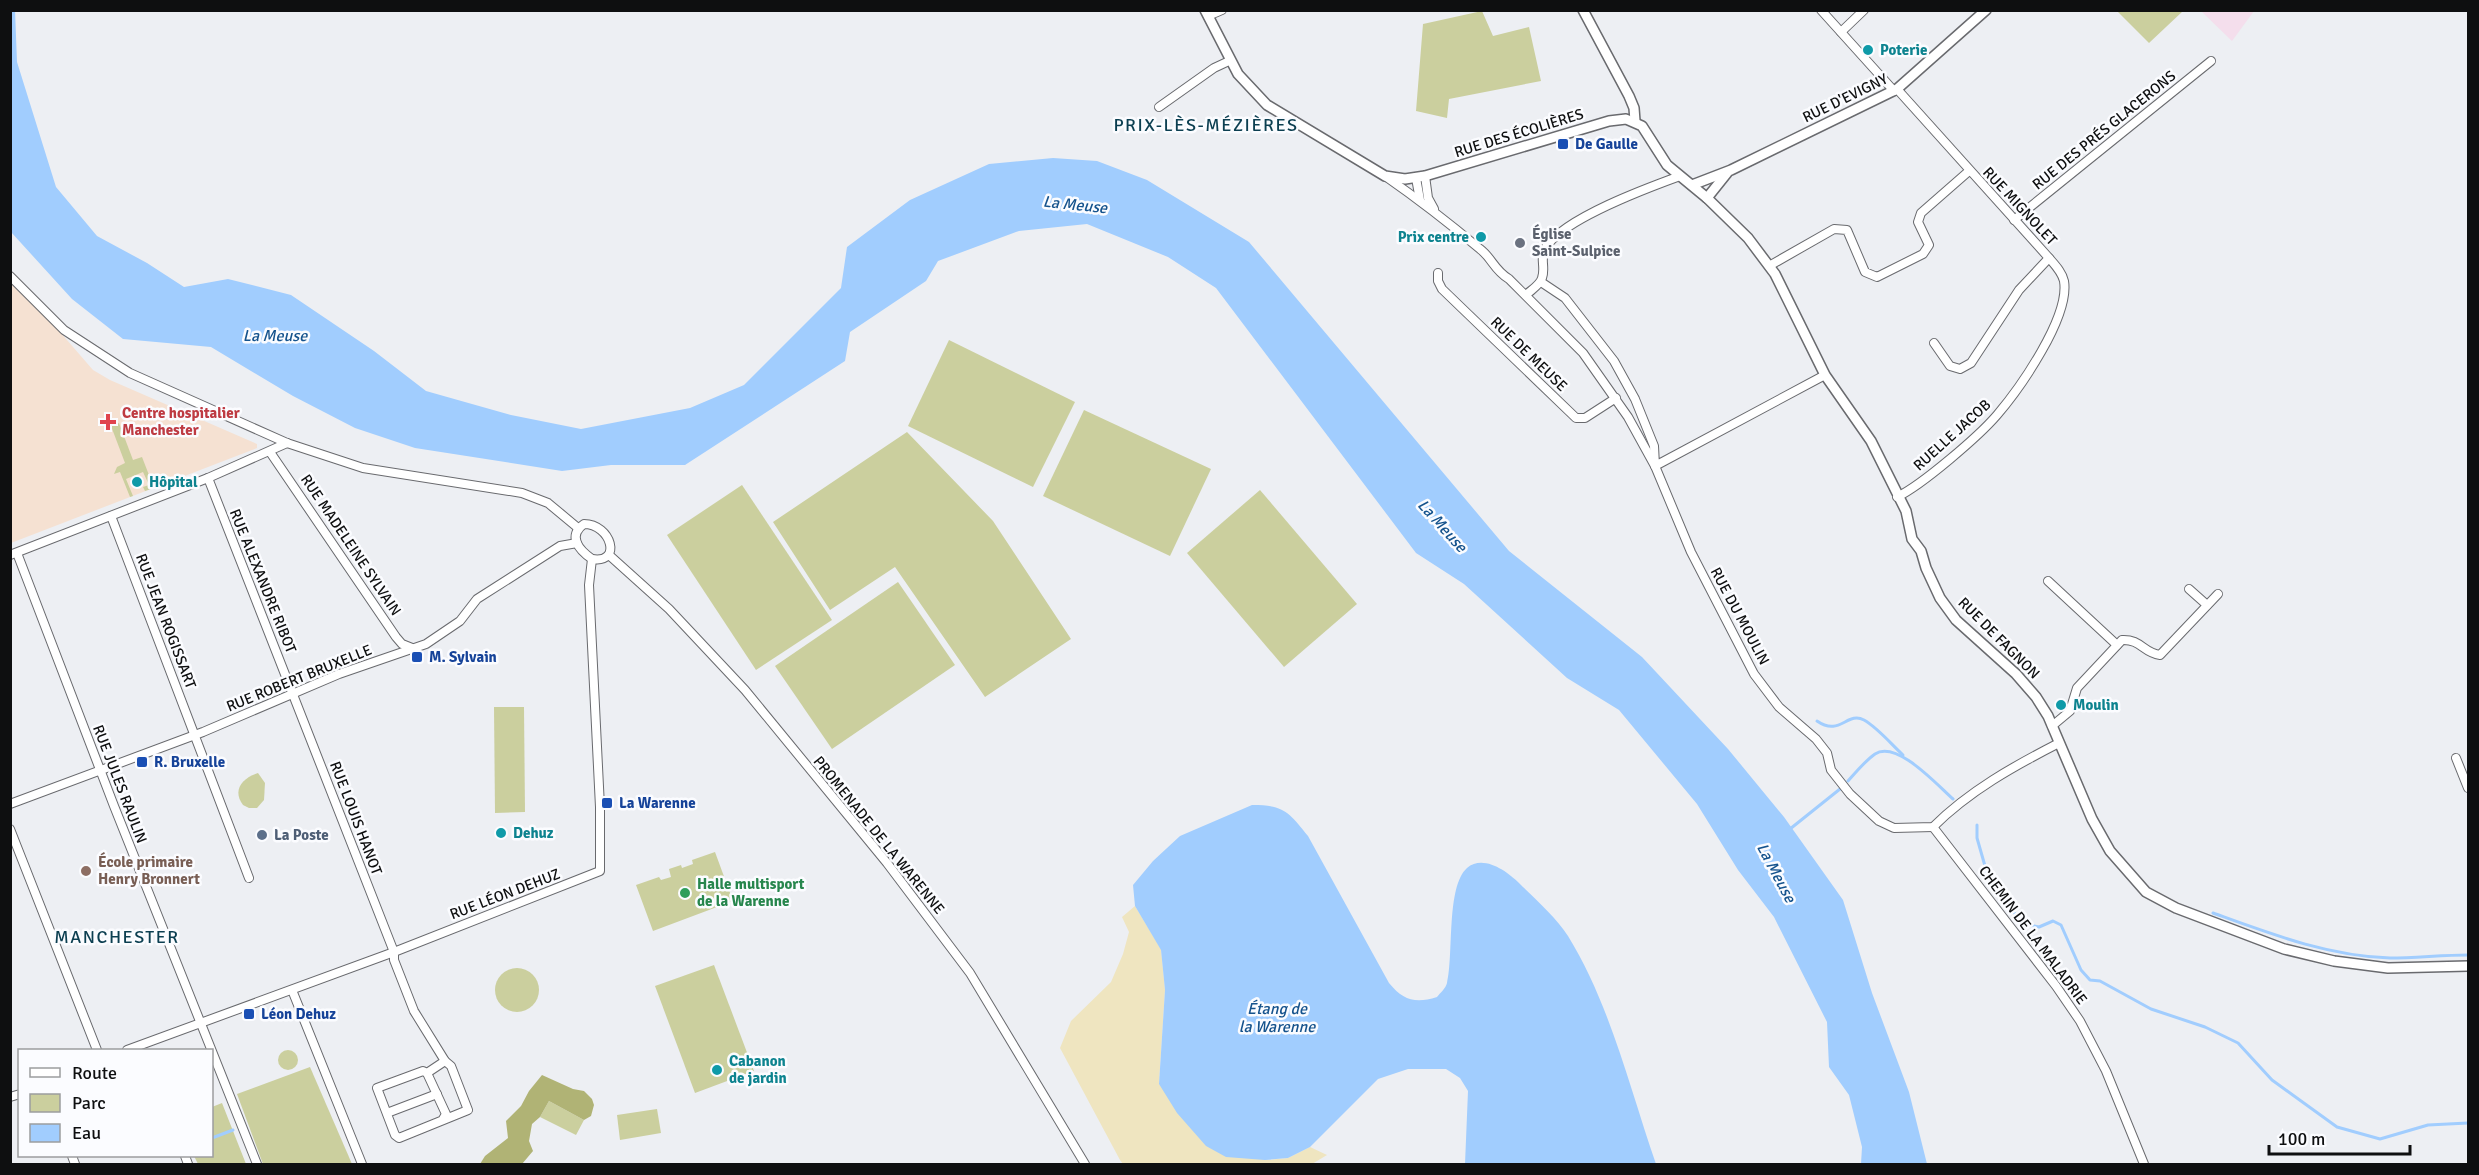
<svg xmlns="http://www.w3.org/2000/svg" width="2479" height="1175" viewBox="0 0 2479 1175" font-family="Signika,sans-serif">
<style>
.industrial{fill:#f4deec}
.medical{fill:#f5e1d2}
.green{fill:#cbcf9e}
.forest{fill:#b0b375}
.sand{fill:#efe5c0}
.water{fill:#a1cdfe}
.lines{fill:none;stroke-linecap:round;stroke-linejoin:round}
.stream{stroke:#a1cdfe;stroke-width:3}
.minor-casing{stroke:#696a6e;stroke-width:10}
.tertiary-casing{stroke:#696a6e;stroke-width:12}
.minor{stroke:#fff;stroke-width:8}
.tertiary{stroke:#fff;stroke-width:9}
.culture-dot{fill:#0f9aa8;stroke:#fbfcff;stroke-width:2}
.transit-dot{fill:#1a4fb4;stroke:#fbfcff;stroke-width:2}
.worship-dot{fill:#6b7280;stroke:#fbfcff;stroke-width:2}
.health-dot{fill:#e0444e;stroke:#fbfcff;stroke-width:2}
.service-dot{fill:#5c6f8a;stroke:#fbfcff;stroke-width:2}
.education-dot{fill:#8d6e63;stroke:#fbfcff;stroke-width:2}
.leisure-dot{fill:#2e9e5b;stroke:#fbfcff;stroke-width:2}
.labels{text-anchor:middle;dominant-baseline:central;stroke-width:5;stroke-linejoin:round;paint-order:stroke}
.culture-label{font-size:15px;font-weight:bold;fill:#0d838f;stroke:#fbfcff;text-anchor:start}
.street-label{font-size:15px;fill:#0e0f10;stroke:#fbfcff}
.transit-label{font-size:15px;font-weight:bold;fill:#164399;stroke:#fbfcff;text-anchor:start}
.worship-label{font-size:15px;font-weight:bold;fill:#5b616d;stroke:#fbfcff;text-anchor:start}
.health-label{font-size:15px;font-weight:bold;fill:#be3a42;stroke:#fbfcff;text-anchor:start}
.service-label{font-size:15px;font-weight:bold;fill:#4e5e75;stroke:#fbfcff;text-anchor:start}
.education-label{font-size:15px;font-weight:bold;fill:#785e54;stroke:#fbfcff;text-anchor:start}
.leisure-label{font-size:15px;font-weight:bold;fill:#27864d;stroke:#fbfcff;text-anchor:start}
.water-label{font-size:16px;font-style:italic;fill:#15538d;stroke:#fbfcff}
.quarter-label{font-size:18px;letter-spacing:1.5px;fill:#0c3f51;stroke:#fbfcff}
</style>
<rect width="100%" height="100%" fill="#edeff3"/>
<polygon class="industrial" points="2201,11 2254,11 2232,41"/>
<polygon class="medical" points="10,283 54,325 93,370 110,380 257,444 257,448 11,543"/>
<g class="green">
<polygon points="1482,11 1493,36 1529,27 1541,81 1449,99 1447,118 1416,111 1423,24"/>
<polygon points="2117,11 2183,11 2149,43"/>
<polygon points="949,340 1075,402 1033,487 908,426"/>
<polygon points="1084,410 1211,469 1170,556 1043,496"/>
<polygon points="119,423 133,460 142,457 154,488 145,491 143,487 149,485 143,472 126,479 133,496 130,497 120,472 114,474 117,467 125,463 111,426"/>
<polygon points="907,432 993,521 1071,639 985,697 895,567 830,610 773,522"/>
<polygon points="742,485 832,620 756,670 667,535"/>
<polygon points="1260,490 1357,604 1284,667 1187,553"/>
<polygon points="898,582 955,665 832,749 775,666"/>
<polygon points="494,707 524,707 525,812 495,813"/>
<path d="M258,773L265,783L264,800L257,808H249L243,805C232,790 242,778 258,773Z"/>
<polygon points="715,852 733,901 653,931 636,885 659,877 661,880 671,877 669,869 681,865 682,868 693,864 692,860"/>
<polygon points="714,965 754,1071 695,1093 655,986"/>
<circle cx="517" cy="990" r="22"/>
<circle cx="288" cy="1060" r="10"/>
<polygon points="310,1067 352,1164 263,1164 237,1094"/>
<polygon points="549,1101 584,1120 576,1135 540,1117"/>
<polygon points="222,1103 246,1164 198,1164 194,1156 212,1156 212,1107"/>
<polygon points="657,1109 661,1133 620,1140 617,1115"/>
</g>
<polygon class="forest" points="542,1075 573,1089 584,1091 592,1099 594,1105 591,1116 584,1120 549,1101 540,1117 532,1124 529,1141 533,1151 522,1164 480,1164 485,1156 508,1138 506,1121 521,1106 529,1091"/>
<polygon class="sand" points="1135,906 1161,949 1165,990 1159,1084 1268,1160 1288,1158 1310,1147 1327,1155 1312,1164 1123,1164 1120,1160 1060,1048 1071,1021 1111,982 1123,954 1129,932 1122,917"/>
<g class="water">
<polygon points="15,10 17,62 56,187 97,236 147,263 184,287 228,279 291,295 374,351 426,391 511,415 581,429 690,408 744,385 841,288 847,247 910,200 989,164 1053,158 1097,161 1147,180 1249,242 1509,551 1642,657 1728,749 1784,817 1843,900 1872,993 1909,1092 1927,1164 1861,1164 1862,1147 1849,1095 1829,1067 1827,1022 1774,917 1738,870 1697,804 1619,710 1567,678 1464,584 1416,553 1216,288 1168,257 1087,224 1019,231 938,261 926,281 850,332 845,361 685,465 611,465 562,471 415,448 355,428 293,396 211,347 123,339 72,299 11,232 10,11"/>
<path d="M1252,805C1284,805 1289,812 1308,836L1389,983C1403,1000 1415,1004 1437,997C1440,993 1446,988 1447,983C1454,955 1446,887 1467,868C1483,854 1507,871 1519,883C1535,899 1556,917 1568,936C1610,1004 1630,1089 1656,1164H1465L1468,1091L1460,1078L1446,1069H1408L1378,1079L1310,1147L1288,1158L1265,1160L1226,1157L1206,1146L1177,1113L1159,1084L1165,990L1161,950L1135,906L1133,885L1153,861L1180,836Z"/>
</g>
<g class="lines">
<g class="stream">
<path d="M1817,721C1840,737 1847,711 1864,720C1878,728 1891,744 1903,755"/>
<path d="M1848,781C1856,772 1865,761 1875,754C1897,740 1937,785 1953,799"/>
<polyline points="1977,825 1977,838 1991,887 2024,924 2039,927 2053,921 2061,925 2081,970 2090,980 2100,981 2151,1009 2205,1027 2238,1043 2272,1080 2337,1127 2380,1139 2428,1125 2468,1123"/>
<polyline points="1790,829 1840,789"/>
<path d="M2213,913C2271,934 2328,956 2390,958C2416,958 2442,955 2468,955"/>
<polyline points="212,1138 233,1130"/>
</g>
<g class="minor-casing">
<g id="minor">
<polyline points="1821,10 1894,91"/>
<polyline points="1208,16 1222,10"/>
<polyline points="1841,32 1864,10"/>
<polyline points="1897,89 2049,258 2019,290 1971,363 1960,369 1950,366 1934,343"/>
<polyline points="1159,107 1214,68 1229,61"/>
<path d="M1385,176C1418,199 1449,223 1480,249C1492,258 1494,270 1509,279L1583,353L1628,417L1655,466L1691,552L1754,674L1779,707L1816,739L1827,753L1831,770L1850,794L1879,821L1894,828L1933,827C1969,791 2014,766 2059,743"/>
<polyline points="1425,176 1428,198 1434,209"/>
<polyline points="1416,178 1420,200"/>
<polyline points="2014,220 2211,61"/>
<polyline points="1769,266 1834,229 1847,230 1865,272 1877,277 1923,254 1929,245 1918,222 1921,213 1969,171"/>
<polyline points="1438,273 1438,281 1442,289 1576,418 1585,418 1616,398"/>
<polyline points="10,276 64,330 130,373 287,443 363,468 522,493 548,503 578,528"/>
<polyline points="1541,282 1565,298 1614,361 1635,399 1654,446 1655,466 1825,375"/>
<path d="M1526,295C1531,290 1540,285 1542,278C1546,267 1539,258 1546,247C1565,218 1647,188 1680,176"/>
<polyline points="270,452 396,637 402,644 412,648"/>
<polyline points="208,478 394,952 394,960 414,1011 445,1061 451,1066 468,1110 399,1138 395,1135 377,1088 423,1071 427,1073 446,1114 443,1119"/>
<path d="M1897,497C1922,485 1979,436 1997,415C2020,388 2070,317 2064,281C2062,272 2055,265 2049,258"/>
<polyline points="111,516 249,878"/>
<path d="M584,524C611,524 623,564 592,559C579,550 567,536 584,524Z"/>
<polyline points="17,553 114,806 257,1164"/>
<polyline points="10,555 208,478 287,443"/>
<polyline points="609,555 669,609 745,690 887,863 970,973 1085,1164"/>
<polyline points="2048,581 2117,645"/>
<polyline points="2189,589 2207,605"/>
<path d="M2052,726L2070,711L2077,688L2122,640C2141,639 2143,653 2160,655L2218,594"/>
<polyline points="2456,758 2468,788"/>
<polyline points="10,804 203,732 339,674 426,644 460,621 477,599 560,546 577,543"/>
<polyline points="1933,827 2056,986 2080,1021 2106,1071 2144,1164"/>
<polyline points="10,829 97,1050"/>
<polyline points="292,990 362,1164"/>
<polyline points="127,1050 394,952 600,871 600,807 589,585 592,559"/>
<polyline points="427,1073 445,1061"/>
<polyline points="10,1097 20,1094"/>
<polyline points="387,1113 437,1094"/>
<polyline points="72,1156 75,1164"/>
<polyline points="185,1156 188,1164"/>
</g>
</g>
<g class="tertiary-casing">
<g id="tertiary">
<polyline points="1205,10 1238,74 1267,105 1385,176 1405,179 1425,176 1609,121 1626,119 1642,126 1667,165 1707,198 1748,238 1775,274 1825,375 1871,441 1906,511 1912,539 1921,551 1926,568 1940,598 1956,620 2016,674 2036,697 2048,716 2092,819 2110,851 2146,892 2176,908 2284,949 2334,961 2388,968 2468,966"/>
<polyline points="1583,10 1629,96 1634,108 1635,121"/>
<polyline points="1692,185 1731,170 1897,89 1986,10"/>
<polyline points="1707,198 1727,173"/>
</g>
</g>
<use href="#minor" class="minor"/>
<use href="#tertiary" class="tertiary"/>
</g>
<g class="culture-dot">
<circle cx="1868" cy="50" r="6"/>
<circle cx="1481" cy="237" r="6"/>
<circle cx="137" cy="482" r="6"/>
<circle cx="2061" cy="705" r="6"/>
<circle cx="501" cy="833" r="6"/>
<circle cx="717" cy="1070" r="6"/>
</g>
<g class="transit-dot">
<rect x="1557" y="138" width="12" height="12" rx="3"/>
<rect x="411" y="651" width="12" height="12" rx="3"/>
<rect x="136" y="756" width="12" height="12" rx="3"/>
<rect x="601" y="797" width="12" height="12" rx="3"/>
<rect x="243" y="1008" width="12" height="12" rx="3"/>
</g>
<circle class="worship-dot" cx="1520" cy="243" r="6"/>
<path class="health-dot" d="M105 413h6v6h6v6h-6v6h-6v-6h-6v-6h6z"/>
<circle class="service-dot" cx="262" cy="835" r="6"/>
<circle class="education-dot" cx="86" cy="871" r="6"/>
<circle class="leisure-dot" cx="685" cy="893" r="6"/>
<g class="labels">
<g class="culture-label">
<text x="1880" y="50">Poterie</text>
<text x="1469" y="237" text-anchor="end">Prix centre</text>
<text x="149" y="482">Hôpital</text>
<text x="2073" y="705">Moulin</text>
<text x="513" y="833">Dehuz</text>
<text x="729" y="1061">Cabanon<tspan x="729" dy="17">de jardin</tspan></text>
</g>
<g class="street-label">
<text transform="translate(1845 98) rotate(-26)">RUE D'EVIGNY</text>
<text transform="translate(2104 130) rotate(-39)">RUE DES PRÉS GLACERONS</text>
<text transform="translate(1519 133) rotate(-17)">RUE DES ÉCOLIÈRES</text>
<text transform="translate(2020 206) rotate(47)">RUE MIGNOLET</text>
<text transform="translate(1529 354) rotate(44)">RUE DE MEUSE</text>
<text transform="translate(1952 435) rotate(-42)">RUELLE JACOB</text>
<text transform="translate(351 545) rotate(56)">RUE MADELEINE SYLVAIN</text>
<text transform="translate(263 581) rotate(68)">RUE ALEXANDRE RIBOT</text>
<text transform="translate(1740 616) rotate(62)">RUE DU MOULIN</text>
<text transform="translate(166 621) rotate(69)">RUE JEAN ROGISSART</text>
<text transform="translate(1999 638) rotate(45)">RUE DE FAGNON</text>
<text transform="translate(299 678) rotate(-22)">RUE ROBERT BRUXELLE</text>
<text transform="translate(120 784) rotate(69)">RUE JULES RAULIN</text>
<text transform="translate(356 818) rotate(69)">RUE LOUIS HANOT</text>
<text transform="translate(879 835) rotate(51)">PROMENADE DE LA WARENNE</text>
<text transform="translate(505 894) rotate(-21)">RUE LÉON DEHUZ</text>
<text transform="translate(2033 935) rotate(53)">CHEMIN DE LA MALADRIE</text>
</g>
<g class="transit-label">
<text x="1575" y="144">De Gaulle</text>
<text x="429" y="657">M. Sylvain</text>
<text x="154" y="762">R. Bruxelle</text>
<text x="619" y="803">La Warenne</text>
<text x="261" y="1014">Léon Dehuz</text>
</g>
<g class="worship-label">
<text x="1532" y="234">Église<tspan x="1532" dy="17">Saint-Sulpice</tspan></text>
</g>
<g class="health-label">
<text x="122" y="413">Centre hospitalier<tspan x="122" dy="17">Manchester</tspan></text>
</g>
<g class="service-label">
<text x="274" y="835">La Poste</text>
</g>
<g class="education-label">
<text x="98" y="862">École primaire<tspan x="98" dy="17">Henry Bronnert</tspan></text>
</g>
<g class="leisure-label">
<text x="697" y="884">Halle multisport<tspan x="697" dy="17">de la Warenne</tspan></text>
</g>
<g class="water-label">
<text transform="translate(1075 205) rotate(6)">La Meuse</text>
<text x="275" y="336">La Meuse</text>
<text transform="translate(1442 526) rotate(48)">La Meuse</text>
<text transform="translate(1776 873) rotate(62)">La Meuse</text>
<text x="1277" y="1009">Étang de<tspan x="1277" dy="18">la Warenne</tspan></text>
</g>
<g class="quarter-label">
<text x="1206" y="125">PRIX-LÈS-MÉZIÈRES</text>
<text x="117" y="937">MANCHESTER</text>
</g>
</g>
<rect width="2479" height="1175" fill="none" stroke="#0e0f10" stroke-width="24"/>
<rect x="18" y="1049" width="195" height="108" fill="#fbfcff" stroke="#9c9d9f" stroke-width="1.5"/>
<rect x="30" y="1068" width="30" height="9" fill="#ffffff" stroke="#9c9d9f" stroke-width="1.5"/>
<text x="72" y="1079" font-size="18" fill="#0e0f10">Route</text>
<rect x="30" y="1094" width="30" height="18" fill="#cbcf9e" stroke="#9c9d9f" stroke-width="1.5"/>
<text x="72" y="1109" font-size="18" fill="#0e0f10">Parc</text>
<rect x="30" y="1124" width="30" height="18" fill="#a1cdfe" stroke="#9c9d9f" stroke-width="1.5"/>
<text x="72" y="1139" font-size="18" fill="#0e0f10">Eau</text>
<path d="M2269 1145v9h141v-9" fill="none" stroke="#0e0f10" stroke-width="3"/>
<text x="2278" y="1145" font-size="18" fill="#0e0f10" stroke="#fbfcff" stroke-width="4.5" paint-order="stroke">100 m</text>
</svg>
